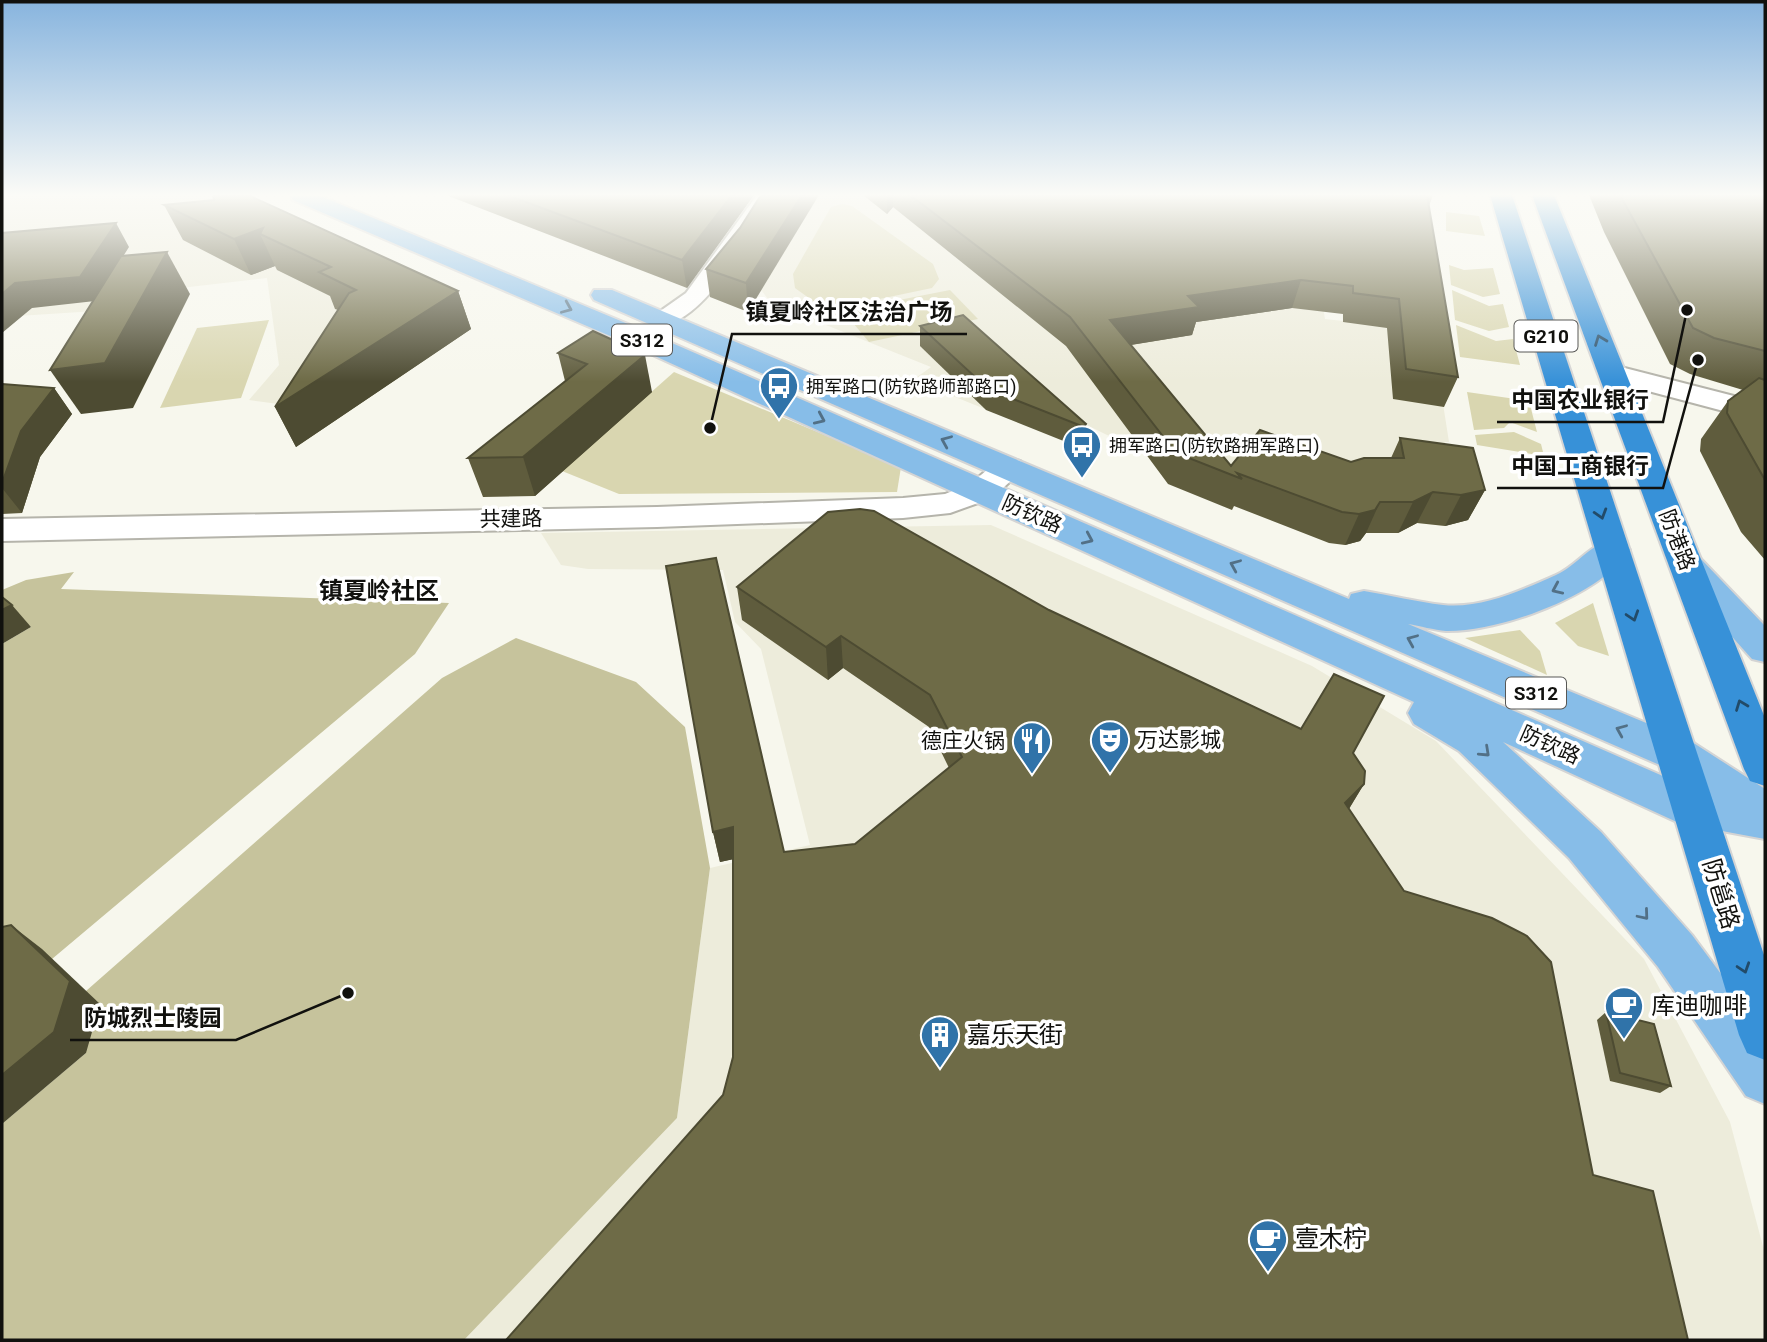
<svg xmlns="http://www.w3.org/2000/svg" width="1767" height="1342" viewBox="0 0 1767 1342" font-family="Roboto,'Noto Sans SC',sans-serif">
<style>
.built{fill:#edecdb;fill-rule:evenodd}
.green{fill:#d9d6b0}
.forest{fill:#c6c39c}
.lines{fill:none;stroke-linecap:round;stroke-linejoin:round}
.minor-casing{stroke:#b5b4ab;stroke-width:4}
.major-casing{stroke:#d4d4d4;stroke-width:4}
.highway-casing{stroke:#d4d4d4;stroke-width:4}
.minor{fill:#fff;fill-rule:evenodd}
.major{fill:#87bde8;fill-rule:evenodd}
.highway{fill:#3791d8;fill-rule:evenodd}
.wall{fill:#5f5c3d}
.shaded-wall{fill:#4d4b32}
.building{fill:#6e6b47;stroke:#4d4b32;stroke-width:2}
.oneway{stroke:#527086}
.oneway2{stroke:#224b69}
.labels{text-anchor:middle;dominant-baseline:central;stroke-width:7;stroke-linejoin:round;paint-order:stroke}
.far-poi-label{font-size:18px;fill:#11110e;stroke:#fff;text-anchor:start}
.shield{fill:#fff;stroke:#585856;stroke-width:2}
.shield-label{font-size:19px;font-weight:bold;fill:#11110e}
.street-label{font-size:21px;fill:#11110e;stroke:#fff}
.poi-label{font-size:21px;fill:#11110e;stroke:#fff;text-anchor:start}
.quarter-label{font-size:24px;font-weight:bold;fill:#11110e;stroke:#fff}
.near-street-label{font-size:24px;fill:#11110e;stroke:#fff}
.near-poi-label{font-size:24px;fill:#11110e;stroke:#fff;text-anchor:start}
.leader{fill:none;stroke:#11110e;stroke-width:2.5}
.callout-dot{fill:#11110e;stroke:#fff;stroke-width:2.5}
.callout-label{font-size:23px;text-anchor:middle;font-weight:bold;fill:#11110e;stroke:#fff;stroke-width:7;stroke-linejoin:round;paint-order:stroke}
</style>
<rect width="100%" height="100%" fill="#f7f7ed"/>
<g class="built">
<polygon points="2,195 221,195 373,266 301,407 249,400 279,365 267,278 103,297 96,311 2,317"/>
<path d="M781,195H1162L1264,208L1438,372L1449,442H1445L1454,477L1445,526L1417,523L1398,533H1366L1360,541L1345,545L1202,472L1164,478L1146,454L1015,390L985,409L913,380L931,367L771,303L753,279ZM1321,296L1342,299L1343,321L1325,319Z"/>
<polygon points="991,525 1312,666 1436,741 1644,959 1730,1122 1765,1254 1765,1340 464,1340 677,1118 710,868 810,845 761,649 735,622 723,570 588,569 561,565 541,533"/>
</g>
<g class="green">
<polygon points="842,204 852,206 933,264 939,279 932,288 846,306 813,301 795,288 793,274 831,207"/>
<polygon points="1446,212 1479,216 1485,236 1446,231"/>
<polygon points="1449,265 1464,270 1493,268 1500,294 1483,297 1451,285"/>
<polygon points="950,290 978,319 869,342 843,311"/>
<polygon points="1452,290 1489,306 1503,304 1509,327 1489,331 1455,320"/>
<polygon points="269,320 241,398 160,408 197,328"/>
<polygon points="1456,325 1496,341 1513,339 1520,365 1460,357"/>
<polygon points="674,372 901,467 897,492 619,494 562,471"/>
<polygon points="1467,392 1529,401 1537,432 1510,422 1504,428 1474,430"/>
<polygon points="1514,432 1541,444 1544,456 1477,445 1475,435"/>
<polygon points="1593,603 1609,656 1578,646 1555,623"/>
<polygon points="1520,630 1540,651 1547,675 1465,638"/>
</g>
<g class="forest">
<polygon points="74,572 61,589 449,603 415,654 52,959 2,958 2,644 31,627 2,605 2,590 26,580"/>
<polygon points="516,638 636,682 685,727 710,868 677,1118 464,1340 2,1340 2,1124 86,1053 86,991 442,678"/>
</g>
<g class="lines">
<g class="minor-casing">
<g id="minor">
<path d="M757,195H778C755,228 698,336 653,324L649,319L686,293Z"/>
<polygon points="1613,365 1765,404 1765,422 1603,379 1599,373 1603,367"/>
<polygon points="1009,459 1020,461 1025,468 992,498 950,513 903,518 657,527 2,541 2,519 657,507 903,498 945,494 970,484 998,461"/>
</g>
</g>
<g class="major-casing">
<g id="major">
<path d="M290,195H318L640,329L1704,794L1662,766L594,300L591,295L594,290H612L1349,599L1351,594L1364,591C1390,595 1417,602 1443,605C1482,609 1522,590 1556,575C1581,564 1595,534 1625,542L1630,550C1600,596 1499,632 1446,631C1434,630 1420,626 1408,624L1692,742L1765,789V839L1679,823L1503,742L1601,832L1692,935L1765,1033V1104L1746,1096L1658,967L1569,858L1459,751L1414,724L1408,713L1414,702L622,341L293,200Z"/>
<polygon points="1686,553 1698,556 1765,626 1765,662 1752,659 1674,572 1669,564 1674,556"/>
</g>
</g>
<g class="highway-casing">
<g id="highway">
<polygon points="1490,195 1512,195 1765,958 1765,1060 1747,1053 1739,1035"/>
<polygon points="1532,195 1554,195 1765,718 1765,786 1750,781 1744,769"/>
</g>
</g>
<use href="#minor" class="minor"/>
<use href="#major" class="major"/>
<use href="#highway" class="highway"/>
</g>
<g class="wall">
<polygon points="446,195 754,195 687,288"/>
<polygon points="761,195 748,312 710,297 706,269 740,228"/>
<polygon points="863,195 1433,195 1429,206 1458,377 1444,407 1393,399 1387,328 1343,322 1343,314 1292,308 1196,322 1192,335 1131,345 1231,466 1351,462 1391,458 1400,438 1485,490 1468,520 1445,526 1417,523 1398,533 1366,533 1360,541 1345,545 1329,543 1234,506 1232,510 1168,484 1066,346 893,207 887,214"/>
<polygon points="1589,195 1765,195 1765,560 1741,532 1700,451 1701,439 1728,401 1743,390 1690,374 1670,364 1604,232"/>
<polygon points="164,205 458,291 471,329 296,447 275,407 338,310 335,309 330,296 277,270 275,266 251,275 183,240"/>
<polygon points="920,326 1086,424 1083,445 1081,448 986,410 920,346"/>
<polygon points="593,331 652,392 535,496 483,497 468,458 565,381 558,353"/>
<polygon points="2,384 54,388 72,414 40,457 22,513 2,514"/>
<polygon points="737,587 1049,610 1353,753 1364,784 1349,809 723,1095 733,1057 733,859 720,862 713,832 784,852 855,844 949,768 929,727 843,668 828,680 742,620"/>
<polygon points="1606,1012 1671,1086 1660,1093 1610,1081 1597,1020"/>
</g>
<g class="shaded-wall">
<polygon points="732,195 754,195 687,288 682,260"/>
<polygon points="802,195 819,195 748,312 746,283"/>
<polygon points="887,195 893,195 893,207 887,214"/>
<polygon points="116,223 129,247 95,301 32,308 2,333 2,294 15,283"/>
<polygon points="263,228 260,234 275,266 251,275 234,239"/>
<polygon points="167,252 190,294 133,408 81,414 50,370"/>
<polygon points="1301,280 1292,308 1196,322 1192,335 1105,349 1110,320 1188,296"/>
<polygon points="458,291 471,329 296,447 275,407"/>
<polygon points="645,355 652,392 535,496 523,457"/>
<polygon points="54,388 72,414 40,457 22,513 2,488 2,483 21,431"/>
<polygon points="1086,424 1083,445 1081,448 1084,427"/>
<polygon points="1485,490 1468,520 1445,526 1461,495"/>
<polygon points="1433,492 1417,523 1398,533 1413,502"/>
<polygon points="1380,502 1366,533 1360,541 1345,545 1359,514"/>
<polygon points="12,605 31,627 2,644 2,610"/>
<polygon points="841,636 843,668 828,680 826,647"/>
<polygon points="1364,784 1345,815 1345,803"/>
<polygon points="733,827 739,858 720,862 713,832"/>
<polygon points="11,925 42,949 100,1004 86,1053 2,1124 2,1075"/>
</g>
<g class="building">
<polygon points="213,195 248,195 458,291 275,407 349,293 356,290 319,272 331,267 260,234 263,228 234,239 164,205 214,200"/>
<polygon points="507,195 732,195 682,260"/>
<polygon points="761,195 802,195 746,283 706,269 740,228"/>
<polygon points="910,195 1427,195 1458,377 1406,369 1399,299 1353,293 1353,286 1301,280 1188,296 1199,307 1110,320 1231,466 1260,430 1351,462 1364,458 1404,458 1400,438 1473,448 1485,490 1461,495 1433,492 1413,502 1380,502 1375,510 1359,514 1342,512 1237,473 1242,479 1176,453 1070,317"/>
<polygon points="1620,195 1765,195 1765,351 1714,338 1693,328"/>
<polygon points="116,223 80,277 15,283 2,294 2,233"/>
<polygon points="167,252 105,363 50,370 121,256"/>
<polygon points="963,315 1086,424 1084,427 988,389 920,326"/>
<polygon points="593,331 615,341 625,333 645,355 523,457 468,458 587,364 558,353"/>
<polygon points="1759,378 1765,380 1765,480 1727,413 1728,401"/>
<polygon points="2,384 54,388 21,431 2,483"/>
<polygon points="860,509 874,511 1049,610 1301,729 1334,674 1384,696 1353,753 1365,771 1364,784 1345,803 1404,891 1492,918 1527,936 1551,962 1593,1175 1653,1191 1688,1340 506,1340 723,1095 733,1057 733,827 713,832 666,566 716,558 784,852 855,844 962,757 930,695 841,636 826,647 737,587 828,512"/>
<polygon points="2,597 12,605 2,610"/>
<polygon points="11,925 70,981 54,1032 2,1075 2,927"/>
<polygon points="1606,1012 1654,1024 1671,1086 1620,1073"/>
</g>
<defs><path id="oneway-chevron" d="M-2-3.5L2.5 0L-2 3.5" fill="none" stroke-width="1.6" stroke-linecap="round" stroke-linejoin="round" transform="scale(1.75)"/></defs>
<g class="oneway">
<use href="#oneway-chevron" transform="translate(567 308) rotate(23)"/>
<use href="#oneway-chevron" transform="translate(820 419) rotate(24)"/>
<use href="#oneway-chevron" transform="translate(946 441) rotate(-157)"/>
<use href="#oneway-chevron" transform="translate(1088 539) rotate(24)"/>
<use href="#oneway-chevron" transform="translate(1235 565) rotate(-157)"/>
<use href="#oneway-chevron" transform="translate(1557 589) rotate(156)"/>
<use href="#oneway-chevron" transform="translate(1412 640) rotate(-157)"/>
<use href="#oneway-chevron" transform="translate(1621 730) rotate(-157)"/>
<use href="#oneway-chevron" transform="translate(1485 752) rotate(43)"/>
<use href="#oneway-chevron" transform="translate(1644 915) rotate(50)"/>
</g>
<g class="oneway2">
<use href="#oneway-chevron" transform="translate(1600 340) rotate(-111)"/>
<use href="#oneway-chevron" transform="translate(1601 514) rotate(73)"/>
<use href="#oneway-chevron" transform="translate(1633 616) rotate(72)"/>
<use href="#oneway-chevron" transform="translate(1741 705) rotate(-111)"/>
<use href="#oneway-chevron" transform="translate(1744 968) rotate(72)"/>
</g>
<linearGradient id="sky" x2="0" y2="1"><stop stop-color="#87b4de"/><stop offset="0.51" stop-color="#fbfbf7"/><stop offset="1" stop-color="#fbfbf7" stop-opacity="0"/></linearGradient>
<rect width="1767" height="382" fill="url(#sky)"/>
<defs>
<g id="bus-pin" transform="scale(2.0125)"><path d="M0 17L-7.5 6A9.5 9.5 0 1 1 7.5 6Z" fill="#3073a9" stroke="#fff"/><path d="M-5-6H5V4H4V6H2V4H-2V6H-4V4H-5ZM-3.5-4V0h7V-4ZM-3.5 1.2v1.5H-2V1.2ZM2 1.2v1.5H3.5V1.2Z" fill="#fff"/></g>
<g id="theatre-pin" transform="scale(2.0125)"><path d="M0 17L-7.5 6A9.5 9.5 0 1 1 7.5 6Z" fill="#3073a9" stroke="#fff"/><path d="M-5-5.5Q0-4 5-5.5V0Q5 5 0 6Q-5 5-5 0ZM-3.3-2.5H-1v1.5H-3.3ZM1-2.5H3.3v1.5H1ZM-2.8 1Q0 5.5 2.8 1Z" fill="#fff"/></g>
<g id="restaurant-pin" transform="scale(2.0125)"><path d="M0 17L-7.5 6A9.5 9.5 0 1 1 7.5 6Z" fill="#3073a9" stroke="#fff"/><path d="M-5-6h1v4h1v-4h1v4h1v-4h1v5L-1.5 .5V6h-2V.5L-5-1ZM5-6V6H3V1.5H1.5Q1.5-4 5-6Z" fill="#fff"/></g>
<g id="cafe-pin" transform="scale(2.0125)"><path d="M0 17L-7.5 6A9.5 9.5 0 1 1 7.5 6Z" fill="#3073a9" stroke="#fff"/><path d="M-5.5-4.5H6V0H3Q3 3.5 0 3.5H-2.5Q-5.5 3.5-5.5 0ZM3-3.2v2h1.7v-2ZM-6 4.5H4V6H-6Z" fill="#fff"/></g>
<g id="building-pin" transform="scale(2.0125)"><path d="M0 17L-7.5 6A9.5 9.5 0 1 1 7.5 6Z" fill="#3073a9" stroke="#fff"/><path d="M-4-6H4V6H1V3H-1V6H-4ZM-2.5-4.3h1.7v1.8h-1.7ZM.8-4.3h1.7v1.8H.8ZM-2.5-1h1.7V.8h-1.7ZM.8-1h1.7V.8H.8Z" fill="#fff"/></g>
</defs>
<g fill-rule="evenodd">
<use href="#bus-pin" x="779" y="386"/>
<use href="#bus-pin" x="1082" y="445"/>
<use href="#theatre-pin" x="1110" y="740"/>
<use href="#restaurant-pin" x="1032" y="741"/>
<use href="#cafe-pin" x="1624" y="1006"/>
<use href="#building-pin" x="940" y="1035"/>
<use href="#cafe-pin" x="1268" y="1239"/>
</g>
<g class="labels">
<g class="far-poi-label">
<text x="806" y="386">拥军路口(防钦路师部路口)</text>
<text x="1109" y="445">拥军路口(防钦路拥军路口)</text>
</g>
<g class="shield">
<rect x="1514.5" y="320.5" width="63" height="31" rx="5"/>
<rect x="612" y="324.5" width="60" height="31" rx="5"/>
<rect x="1506" y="677.5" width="60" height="31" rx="5"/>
</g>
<g class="shield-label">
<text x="1546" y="336">G210</text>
<text x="642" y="340">S312</text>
<text x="1536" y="693">S312</text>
</g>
<g class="street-label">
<text transform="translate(1032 514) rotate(24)">防钦路</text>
<text transform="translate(511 519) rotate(-1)">共建路</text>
<text transform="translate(1677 540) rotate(69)">防港路</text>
<text transform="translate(1550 745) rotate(24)">防钦路</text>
</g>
<g class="poi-label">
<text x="1137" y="740">万达影城</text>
<text x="1005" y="741" text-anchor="end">德庄火锅</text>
</g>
<g class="quarter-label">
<text x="379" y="591">镇夏岭社区</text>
</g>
<g class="near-street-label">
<text transform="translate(1721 894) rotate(73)">防邕路</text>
</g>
<g class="near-poi-label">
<text x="1651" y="1006">库迪咖啡</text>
<text x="967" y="1035">嘉乐天街</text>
<text x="1295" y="1239">壹木柠</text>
</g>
</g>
<path class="leader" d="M710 428L732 334H967M1687 310L1663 422H1497M1698 360L1663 488H1497M348 993L236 1040H70"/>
<g class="callout-dot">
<circle cx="710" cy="428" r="7"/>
<circle cx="1687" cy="310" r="7"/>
<circle cx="1698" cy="360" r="7"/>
<circle cx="348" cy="993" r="7"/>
</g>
<g class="callout-label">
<text x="849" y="320">镇夏岭社区法治广场</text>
<text x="1580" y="408">中国农业银行</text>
<text x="1580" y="474">中国工商银行</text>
<text x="153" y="1026">防城烈士陵园</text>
</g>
<rect width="1767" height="1342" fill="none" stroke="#11110e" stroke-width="7"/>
</svg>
